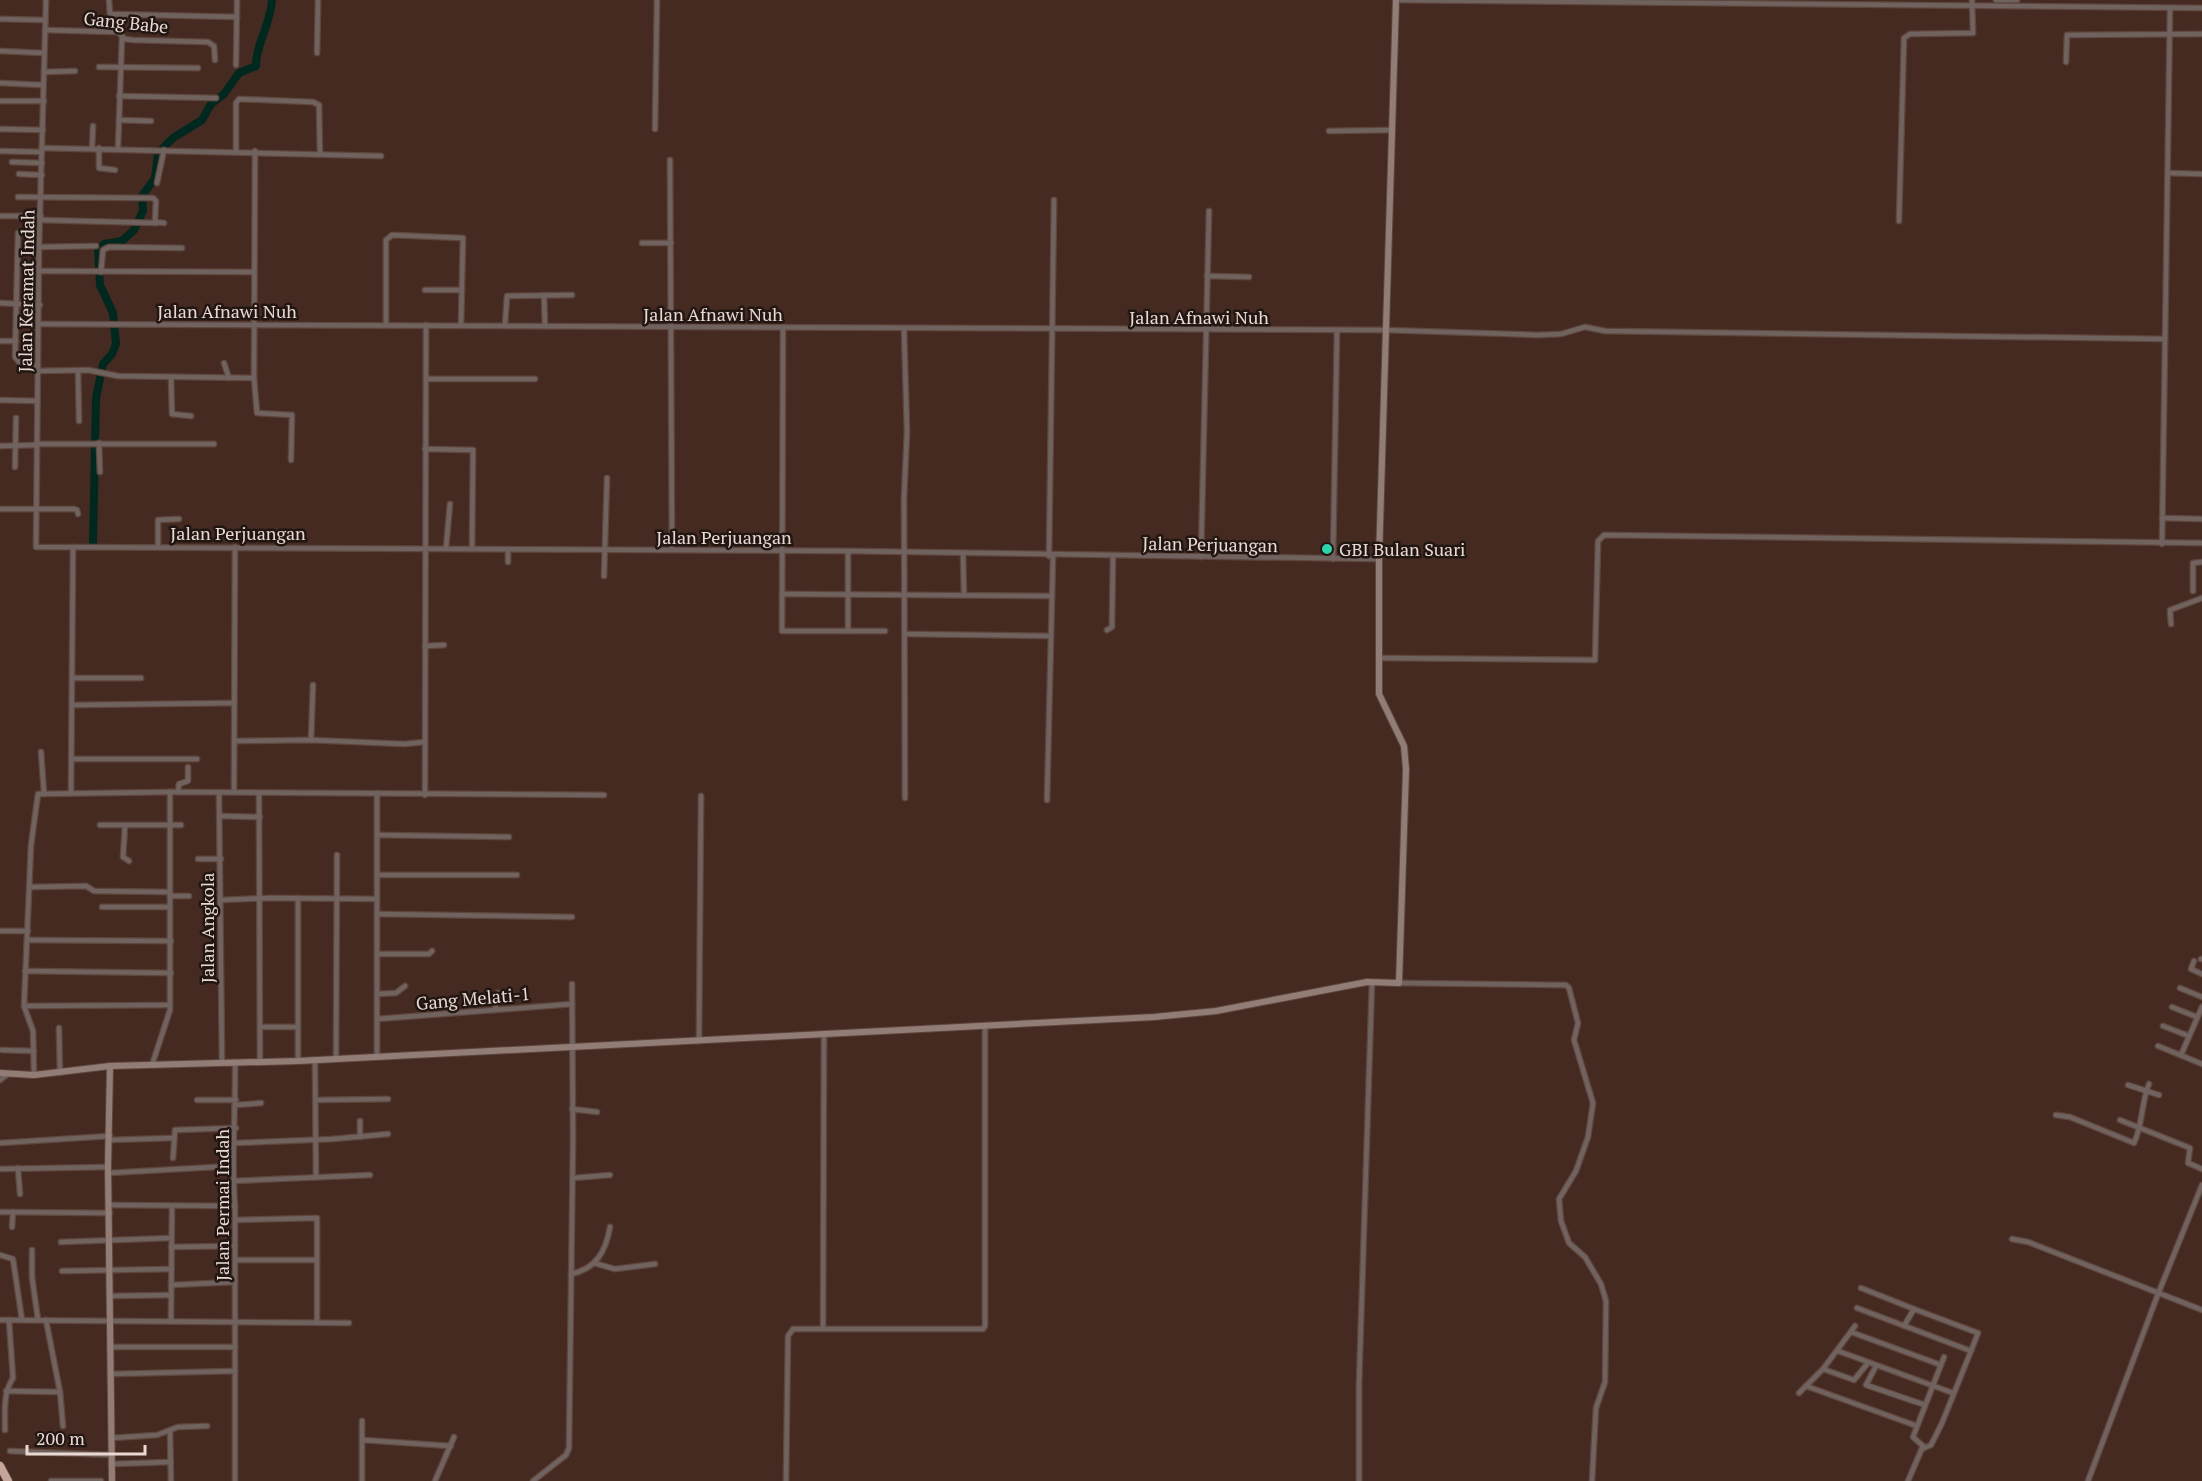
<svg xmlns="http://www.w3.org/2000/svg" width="2202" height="1481" viewBox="0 0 2202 1481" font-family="'PT Serif',serif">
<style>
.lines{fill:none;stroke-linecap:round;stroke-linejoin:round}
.river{stroke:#01281e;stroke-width:8}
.street-casing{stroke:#5f463d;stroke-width:7}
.secondary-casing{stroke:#5f463d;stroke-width:8}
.highway-casing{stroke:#5f463d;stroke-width:10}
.street{stroke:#70625e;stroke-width:4.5}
.secondary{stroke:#927d76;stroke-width:6}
.highway{stroke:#c5a599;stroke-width:8}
.poi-dot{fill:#2ad5ac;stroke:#221612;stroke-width:2}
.labels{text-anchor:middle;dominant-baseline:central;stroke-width:5;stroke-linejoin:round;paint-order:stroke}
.street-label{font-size:18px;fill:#ead9d3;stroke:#221612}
.poi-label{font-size:18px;fill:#ead9d3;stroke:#221612;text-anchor:start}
</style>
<rect width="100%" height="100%" fill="#442a21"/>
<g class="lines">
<path class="river" d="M93,544L96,398L103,364L112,354L116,344L113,313L100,285L98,250L104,244L122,241L134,230L143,211L142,196L155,178L158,153L173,138L202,120L211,104L224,94L239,73L256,66C255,47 271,23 272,0"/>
<g class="street-casing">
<g id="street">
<polyline points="46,0 39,247 36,547 848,551 1379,559"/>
<polyline points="109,0 110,14 237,17"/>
<polyline points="1395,0 2202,8"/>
<polyline points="1996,0 2017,0"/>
<polyline points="0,19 45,20"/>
<polyline points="45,30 118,32 125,39 133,40 208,42 214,46 215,60"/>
<polyline points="0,51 44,53"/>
<polyline points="317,53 318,0"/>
<polyline points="2066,62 2067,35 2202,34"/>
<polyline points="236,65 237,0"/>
<polyline points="99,67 198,68"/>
<polyline points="44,72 75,71"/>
<polyline points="0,83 43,85"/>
<polyline points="119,96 216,98"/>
<polyline points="0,101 44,101"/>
<polyline points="119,120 151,121"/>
<polyline points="0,129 43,130"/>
<polyline points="655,129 657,0"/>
<polyline points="1329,131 1392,130"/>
<polyline points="42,148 381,156"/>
<polyline points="92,148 93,126"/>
<polyline points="99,148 99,168 115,170"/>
<polyline points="118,148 122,38"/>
<polyline points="0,151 42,152"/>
<polyline points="236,151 236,103 239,99 313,102 319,105 320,154"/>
<polyline points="255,151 254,378 257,413 292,415 291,460"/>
<polyline points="670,160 672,550"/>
<polyline points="12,162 42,163"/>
<polyline points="2168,173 2202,174"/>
<polyline points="19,174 42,175"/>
<polyline points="157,183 164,150"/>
<polyline points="18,197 153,198 156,201 155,222 164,223"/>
<polyline points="0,216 41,216"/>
<polyline points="40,220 157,223"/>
<polyline points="1899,221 1904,38 1910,34 1973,33 1972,0"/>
<polyline points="18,233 15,357 20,363 38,366"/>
<polyline points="642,243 671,243"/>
<polyline points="39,247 96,246"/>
<polyline points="39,271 254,272"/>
<polyline points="101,272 103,250 109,247 182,248"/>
<polyline points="1207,276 1249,277"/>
<polyline points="425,290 462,290"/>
<polyline points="544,295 545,326"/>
<polyline points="0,303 40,305"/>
<polyline points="40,324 1385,330 1538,335 1561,334 1585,327 1605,331 2165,339"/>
<polyline points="386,325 386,240 392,235 463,238 461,325"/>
<polyline points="505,325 507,296 572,295"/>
<polyline points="783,327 782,631 885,631"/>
<polyline points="904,328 907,432 904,498 905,798"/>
<polyline points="0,341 16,341"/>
<polyline points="224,363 229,378"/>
<polyline points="37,371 88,370 118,376 254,378"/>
<polyline points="78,371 79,421"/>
<polyline points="171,377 172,414 191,416"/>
<polyline points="426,379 535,379"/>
<polyline points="0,400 37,401"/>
<polyline points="99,443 100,472"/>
<polyline points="36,444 214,444"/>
<polyline points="0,446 36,445"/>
<polyline points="425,449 473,450 472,549"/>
<polyline points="15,467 16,418"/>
<polyline points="0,509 74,509 77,510 78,514"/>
<polyline points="2162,518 2202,519"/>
<polyline points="2162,544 2170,8"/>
<polyline points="158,546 158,520 179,519"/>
<polyline points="446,548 450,504"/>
<polyline points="508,549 508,562"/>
<polyline points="848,551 848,631"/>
<polyline points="963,553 964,595"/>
<polyline points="1049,556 1054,200"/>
<polyline points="1201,557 1209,211"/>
<polyline points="1333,559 1337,331"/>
<polyline points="604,576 607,478"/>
<polyline points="2193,591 2193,563 2202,562"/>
<polyline points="782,594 1052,596"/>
<polyline points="2171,624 2170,610 2202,598"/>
<polyline points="1107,630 1112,627 1112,621 1113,556"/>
<polyline points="905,634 1051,636"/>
<polyline points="425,646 444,645"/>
<polyline points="1380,658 1595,660 1598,541 1604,535 2202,543"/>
<polyline points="74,678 141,678"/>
<polyline points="73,705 234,703"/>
<polyline points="311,740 313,685"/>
<polyline points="234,741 311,740 404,744 425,742"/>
<polyline points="41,752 44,793"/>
<polyline points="72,759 197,759"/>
<polyline points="71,792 73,547"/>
<polyline points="178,792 179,784 188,781 188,767"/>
<polyline points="234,792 235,547"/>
<polyline points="219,793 222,1063"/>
<polyline points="259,793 260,1062"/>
<polyline points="377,793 377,1057"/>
<polyline points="425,795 426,325"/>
<polyline points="1047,800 1053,556"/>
<polyline points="220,816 260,817"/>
<polyline points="100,825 181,825"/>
<polyline points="125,826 123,857 129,861"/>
<polyline points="377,835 509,837"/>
<polyline points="198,859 221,859"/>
<polyline points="377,875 517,875"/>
<polyline points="31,887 86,886 94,891 170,892"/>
<polyline points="170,896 189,896"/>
<polyline points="298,898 298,1061"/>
<polyline points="221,900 271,898 377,899"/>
<polyline points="102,907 170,907"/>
<polyline points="377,914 572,917"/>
<polyline points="0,931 28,931"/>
<polyline points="28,940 171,941"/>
<polyline points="377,954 429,954 432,951"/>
<polyline points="2201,959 2202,959"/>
<polyline points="2194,961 2191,969 2202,974"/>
<polyline points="25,971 171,973"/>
<polyline points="1399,983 1559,985 1566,985 1569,988 1578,1023 1574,1040 1593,1103 1588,1137 1576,1171 1559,1199 1561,1221 1569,1243 1585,1257 1601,1284 1606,1301 1605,1382 1596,1408 1592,1481"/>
<polyline points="2180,988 2202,997"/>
<polyline points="377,994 396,993 405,986"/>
<polyline points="24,1006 170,1005"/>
<polyline points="2172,1007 2197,1017"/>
<polyline points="495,1010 498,993"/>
<polyline points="377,1019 572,1004"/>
<polyline points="2163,1026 2189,1036"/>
<polyline points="261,1027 298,1027"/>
<polyline points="59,1028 60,1073"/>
<polyline points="699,1041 701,796"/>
<polyline points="2158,1046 2202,1064"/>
<polyline points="2,1050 34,1051"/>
<polyline points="2181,1055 2202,1007"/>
<polyline points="336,1059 337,855"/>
<polyline points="315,1060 316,1177"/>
<path d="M235,1062C236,1110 231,1159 235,1206V1481"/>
<polyline points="152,1065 170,1010 170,792"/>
<polyline points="34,1075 33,1031 24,1006 31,845 38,794 170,792 604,795"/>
<polyline points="0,1080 8,1074"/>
<polyline points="2128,1085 2159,1095"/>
<polyline points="197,1100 236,1100"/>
<polyline points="316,1100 388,1099"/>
<polyline points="236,1105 261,1103"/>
<polyline points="572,1109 597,1112"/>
<path d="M2056,1115L2070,1117L2134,1143C2143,1124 2141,1103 2149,1084"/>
<polyline points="2120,1120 2190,1148 2188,1163 2202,1169"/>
<polyline points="360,1121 360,1137"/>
<polyline points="109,1140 173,1138"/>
<polyline points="0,1143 110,1136"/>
<polyline points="236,1143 333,1139 388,1134"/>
<polyline points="173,1158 175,1130 236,1128"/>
<polyline points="18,1168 20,1194"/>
<polyline points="0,1169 108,1167"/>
<polyline points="108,1173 233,1166"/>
<polyline points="573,1178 610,1175"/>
<polyline points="233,1181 370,1175"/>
<polyline points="110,1205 235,1206"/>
<polyline points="0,1212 110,1213"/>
<polyline points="235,1220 317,1218 317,1322"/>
<polyline points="12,1227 13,1212"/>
<polyline points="2012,1239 2028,1242 2202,1310"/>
<polyline points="61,1242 171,1238"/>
<polyline points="171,1247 235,1246"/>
<polyline points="32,1250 32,1277 38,1320"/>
<polyline points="0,1255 13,1259 22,1320"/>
<polyline points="235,1260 317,1260"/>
<polyline points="594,1263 615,1269 655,1264"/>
<polyline points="62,1271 171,1269"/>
<path d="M571,1274C596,1269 606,1251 610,1227"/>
<polyline points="171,1285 235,1282"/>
<polyline points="1861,1288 1914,1309"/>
<polyline points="110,1296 171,1295"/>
<polyline points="1857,1308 1971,1351 1942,1423 1931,1445 1922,1449"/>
<polyline points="0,1320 349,1323"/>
<polyline points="46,1320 60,1392 63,1426"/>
<polyline points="171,1321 172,1207"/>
<polyline points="1904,1326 1914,1309 1978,1333 1971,1351"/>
<polyline points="823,1328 824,1034"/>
<polyline points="1851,1332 1941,1365"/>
<polyline points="110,1347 235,1347"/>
<polyline points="1838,1351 1953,1393"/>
<polyline points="1876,1366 1866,1385 1925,1405"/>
<polyline points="1823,1369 1854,1380 1868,1363"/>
<polyline points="110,1374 235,1371"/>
<polyline points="1806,1386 1823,1369 1855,1326"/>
<polyline points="6,1391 60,1392"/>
<polyline points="1799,1393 1806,1386 1917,1426"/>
<polyline points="362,1421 362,1481"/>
<path d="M5,1430C5,1411 3,1393 13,1378L9,1320"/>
<polyline points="170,1431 171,1481"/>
<polyline points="111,1438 157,1435 178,1427 207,1426"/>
<polyline points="363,1440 451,1446"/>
<polyline points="10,1451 111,1455"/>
<polyline points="111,1464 171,1462"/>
<polyline points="51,1481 101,1481"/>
<polyline points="435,1481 454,1437"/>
<polyline points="533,1481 566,1455 569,1448 573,1138 572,984"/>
<polyline points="786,1481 788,1336 793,1329 983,1329 985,1326 985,1026"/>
<polyline points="1359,1481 1359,1385 1372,982"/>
<polyline points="1908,1481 1923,1446 1913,1437 1944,1357"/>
<polyline points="2088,1481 2158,1294 2202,1185"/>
</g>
</g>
<g class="secondary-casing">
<g id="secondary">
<polyline points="110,1066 108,1167 112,1481"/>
<polyline points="0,1073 34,1075 110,1066 298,1061 1154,1017 1216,1011 1367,982 1399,983 1406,769 1404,746 1379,694 1379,559 1396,0"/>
</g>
</g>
<g class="highway-casing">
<polyline id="highway" points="0,1466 8,1481"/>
</g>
<use href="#street" class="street"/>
<use href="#secondary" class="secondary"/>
<use href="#highway" class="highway"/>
</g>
<circle class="poi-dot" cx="1327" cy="549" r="6"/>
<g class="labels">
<g class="street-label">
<text transform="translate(126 22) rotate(6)">Gang Babe</text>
<text transform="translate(26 291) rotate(-89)">Jalan Keramat Indah</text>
<text x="227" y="311">Jalan Afnawi Nuh</text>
<text x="713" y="314">Jalan Afnawi Nuh</text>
<text x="1199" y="317">Jalan Afnawi Nuh</text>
<text x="238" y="533">Jalan Perjuangan</text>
<text x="724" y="537">Jalan Perjuangan</text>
<text transform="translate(1210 544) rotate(1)">Jalan Perjuangan</text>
<text transform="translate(207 928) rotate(-90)">Jalan Angkola</text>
<text transform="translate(473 998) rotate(-5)">Gang Melati-1</text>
<text transform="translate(222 1205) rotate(-90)">Jalan Permai Indah</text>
</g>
<g class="poi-label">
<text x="1339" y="549">GBI Bulan Suari</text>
</g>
</g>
<path d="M27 1445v9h118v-9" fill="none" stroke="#ead9d3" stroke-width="3"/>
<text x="36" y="1445" font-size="18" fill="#ead9d3" stroke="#221612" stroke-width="4.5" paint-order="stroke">200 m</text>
</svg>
